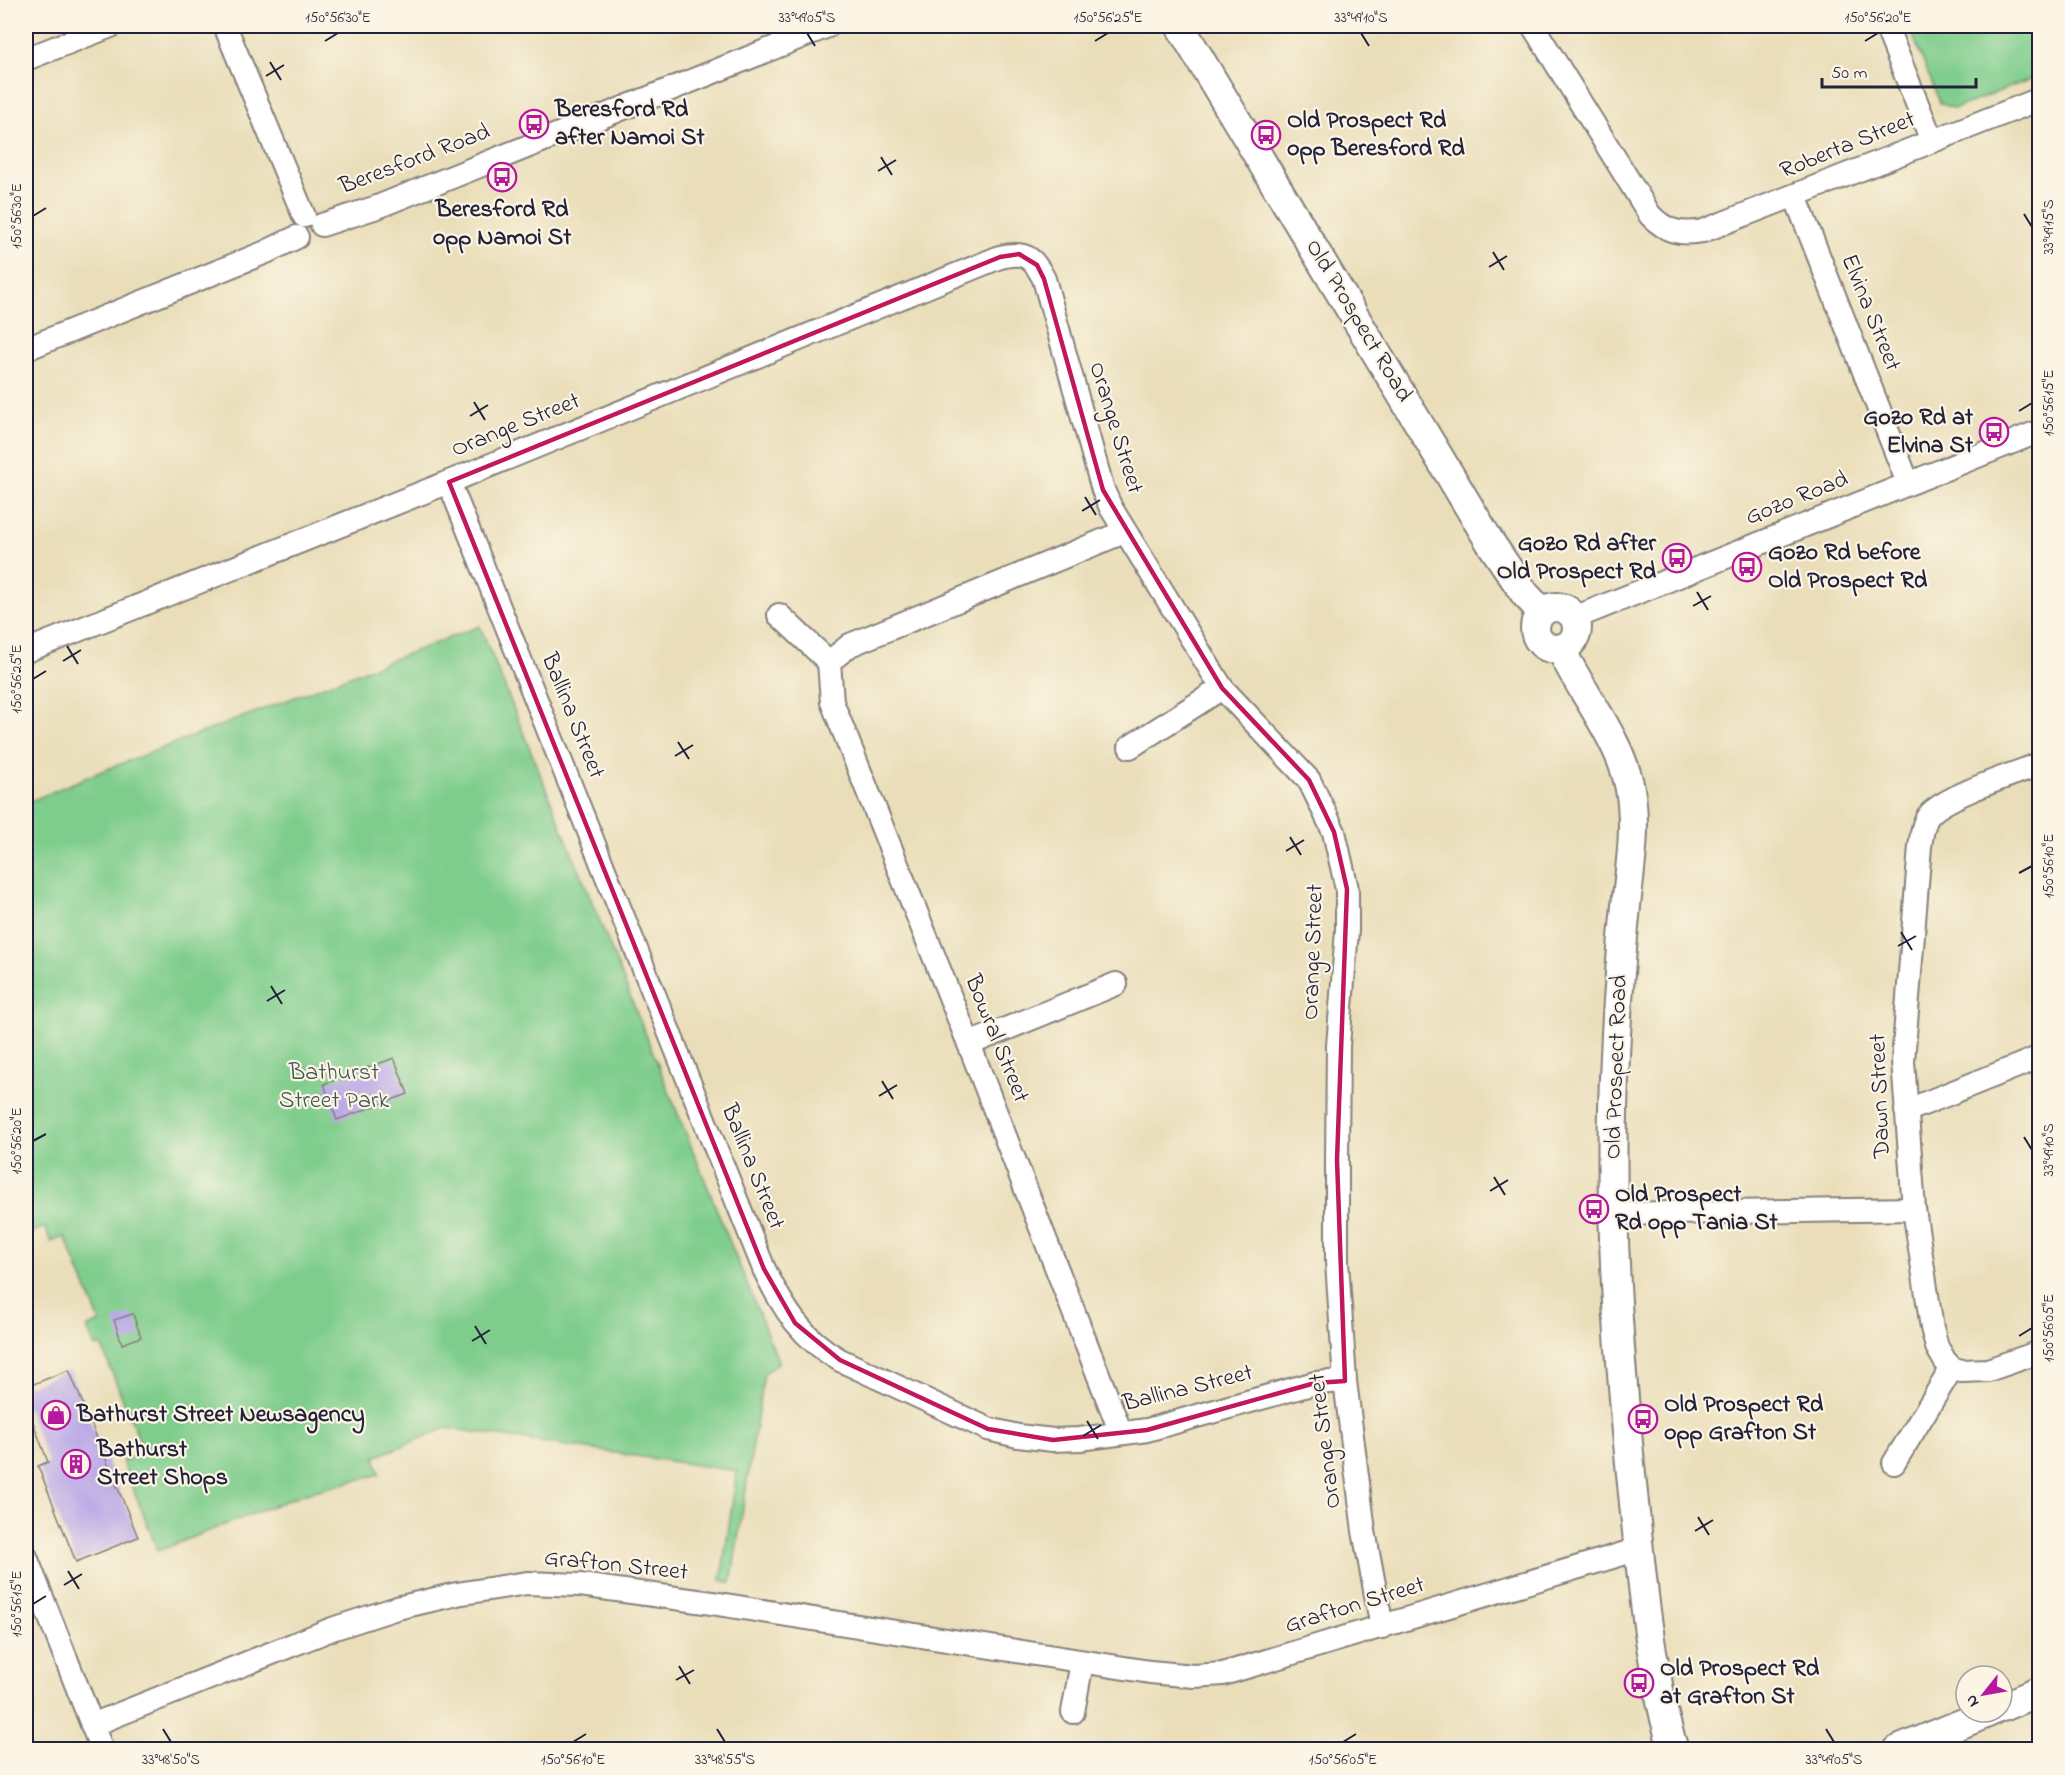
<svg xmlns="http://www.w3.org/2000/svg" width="2065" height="1775" viewBox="0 0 2065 1775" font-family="'Indie Flower',sans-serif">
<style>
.green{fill:#7fcd8c;stroke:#507864;stroke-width:1.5}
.building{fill:#b5a3e6}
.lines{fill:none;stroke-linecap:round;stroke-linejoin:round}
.minor-casing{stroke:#86807a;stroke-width:26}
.major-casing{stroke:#86807a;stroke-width:32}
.minor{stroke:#fff;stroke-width:22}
.major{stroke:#fff;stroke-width:28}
.marked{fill:none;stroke:#c2185b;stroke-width:4.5;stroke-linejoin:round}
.ticks{fill:none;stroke:#22223b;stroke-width:2}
.labels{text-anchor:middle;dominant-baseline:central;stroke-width:4.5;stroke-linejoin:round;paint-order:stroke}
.poi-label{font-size:24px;font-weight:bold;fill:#22223b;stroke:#fcf5e5;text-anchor:start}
.street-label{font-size:24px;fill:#22223b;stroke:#fcf5e5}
.park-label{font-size:24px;fill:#3e5553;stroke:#fcf5e5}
.neatline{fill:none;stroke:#22223b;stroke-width:2}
.ticks-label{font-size:15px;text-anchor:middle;fill:#22223b}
</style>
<rect width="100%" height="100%" fill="#fcf5e5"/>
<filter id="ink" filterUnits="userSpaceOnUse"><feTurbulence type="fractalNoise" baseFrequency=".0167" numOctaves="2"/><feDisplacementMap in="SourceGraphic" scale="12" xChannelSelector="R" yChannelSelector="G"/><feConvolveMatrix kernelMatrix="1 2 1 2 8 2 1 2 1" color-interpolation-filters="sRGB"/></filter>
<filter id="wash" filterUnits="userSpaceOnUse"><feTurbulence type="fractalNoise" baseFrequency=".008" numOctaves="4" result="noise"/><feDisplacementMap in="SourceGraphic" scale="24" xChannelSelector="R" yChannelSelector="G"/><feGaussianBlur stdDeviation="1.35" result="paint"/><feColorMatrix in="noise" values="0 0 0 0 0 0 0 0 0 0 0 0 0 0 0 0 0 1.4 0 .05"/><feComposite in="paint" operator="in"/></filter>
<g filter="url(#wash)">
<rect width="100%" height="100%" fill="#eadeba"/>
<g class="green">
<polygon points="1909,26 2039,26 2039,76 1954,109 1940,103"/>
<polygon points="480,626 779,1363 764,1374 731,1583 721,1580 737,1471 446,1428 375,1457 380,1474 303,1494 158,1551 122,1461 144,1452 101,1345 95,1347 87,1328 100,1322 65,1237 51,1242 45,1227 26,1235 26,803 97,773"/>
</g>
<g id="blocks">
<g class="building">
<polygon points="394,1058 408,1094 337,1120 324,1084"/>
<polygon points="133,1314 141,1337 122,1344 114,1320"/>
<polygon points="69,1370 138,1537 76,1562 38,1466 48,1462 26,1404 26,1387"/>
</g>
</g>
</g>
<g filter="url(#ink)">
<use href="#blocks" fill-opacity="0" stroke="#86807a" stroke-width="1.5"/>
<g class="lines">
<g class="minor-casing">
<g id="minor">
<polyline points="225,26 304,216"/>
<path d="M1533,26L1650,215C1666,232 1681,235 1703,231L2040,99"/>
<polyline points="1886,26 1932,141"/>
<polyline points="26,59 111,26"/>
<polyline points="1795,196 1908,483"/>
<polyline points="322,225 377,207 828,26"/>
<polyline points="26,349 266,252 297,237"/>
<path d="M449,482L764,1269C783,1308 801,1338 840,1360L988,1429L1018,1436L1053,1440L1080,1439L1147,1430L1315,1383L1345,1381"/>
<polyline points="779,615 829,662"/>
<polyline points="1574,618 2040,431"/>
<path d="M26,651L449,482L1000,257C1025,251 1033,257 1044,279L1103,490L1111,508L1222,688L1309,780L1334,832L1347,889V930L1338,1046L1337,1160V1262L1345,1381L1364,1531L1382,1627"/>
<polyline points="1130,747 1222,688"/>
<path d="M2040,764C2014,774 1945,796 1929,815C1922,824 1922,836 1920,846L1903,1061L1914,1209L1932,1328L1937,1347L1945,1361L1952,1368L1961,1371L1988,1370L2040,1352"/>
<polyline points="969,1044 1116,984"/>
<polyline points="1906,1111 2040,1057"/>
<polyline points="1613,1214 1914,1209"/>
<polyline points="1121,1433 969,1044 832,702 829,662 850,645 1124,532"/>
<polyline points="1894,1463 1952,1368"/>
<polyline points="26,1557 102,1750"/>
<polyline points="1073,1712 1082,1662"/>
<polyline points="92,1725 332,1629 397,1608 457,1594 527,1583 580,1585 712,1603 1150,1672 1194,1676 1223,1674 1639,1549"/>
</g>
</g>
<g class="major-casing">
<g id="major">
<polyline points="1180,26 1490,542 1525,594 1542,612"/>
<circle cx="1556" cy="628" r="21"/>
<path d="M1563,648L1566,659C1587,700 1622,744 1630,789C1637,827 1630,868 1626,906C1621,956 1617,1006 1615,1056C1607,1209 1619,1361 1635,1513C1641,1568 1646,1624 1657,1679C1661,1703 1666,1727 1674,1750"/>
<polyline points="2002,1707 2040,1691"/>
<polyline points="1898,1750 1990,1712"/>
</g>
</g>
<use href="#minor" class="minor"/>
<use href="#major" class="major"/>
</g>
</g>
<path class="marked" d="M1019,254L1037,265L1044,279L1103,490L1222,688L1309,780L1334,832L1347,889L1337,1160L1345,1381L1315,1383L1147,1430L1053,1440L988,1429L840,1360L795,1323L764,1269L449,482L1000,257Z"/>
<path class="ticks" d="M807,33L815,46M1361,33L1369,46M325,41L338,33M1095,41L1108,33M1865,41L1878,33M270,62L281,80M266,76L284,65M881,157L892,175M878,171L896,160M2024,214L2032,227M33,216L46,208M1493,252L1504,270M1489,267L1507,256M474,402L485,420M2019,411L2032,403M470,416L488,405M1085,497L1096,515M1082,511L1100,500M1697,592L1708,610M1693,606L1711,596M67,646L78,664M63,661L81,650M33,679L46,671M678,742L689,759M675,756L693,745M1290,837L1301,855M1286,851L1304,840M2019,873L2032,866M1901,932L1912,950M1898,946L1916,936M271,986L282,1004M267,1001L285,990M882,1081L893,1099M879,1096L897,1085M2024,1137L2032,1150M33,1141L46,1134M1494,1177L1505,1195M1490,1191L1508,1180M475,1326L486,1344M2019,1336L2032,1328M472,1341L490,1330M1087,1421L1098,1439M1083,1436L1101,1425M1698,1517L1709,1535M1695,1531L1713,1520M68,1571L79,1589M64,1585L82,1574M33,1604L46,1596M679,1666L690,1684M676,1680L694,1670M163,1729L171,1742M717,1729L725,1742M1826,1729L1834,1742M573,1742L586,1734M1343,1742L1356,1734"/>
<defs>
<g id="bus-ring" transform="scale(1.5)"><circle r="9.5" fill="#fcf5e5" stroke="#b5179e" stroke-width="1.5"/><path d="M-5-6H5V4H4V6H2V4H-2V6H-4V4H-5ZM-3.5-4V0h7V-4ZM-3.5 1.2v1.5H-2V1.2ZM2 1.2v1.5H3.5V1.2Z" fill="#b5179e"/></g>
<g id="shop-ring" transform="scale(1.5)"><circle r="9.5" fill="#fcf5e5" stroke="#b5179e" stroke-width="1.5"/><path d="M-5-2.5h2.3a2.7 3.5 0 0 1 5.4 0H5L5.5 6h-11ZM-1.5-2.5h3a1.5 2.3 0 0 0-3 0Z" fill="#b5179e"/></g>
<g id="building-ring" transform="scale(1.5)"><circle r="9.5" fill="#fcf5e5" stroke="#b5179e" stroke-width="1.5"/><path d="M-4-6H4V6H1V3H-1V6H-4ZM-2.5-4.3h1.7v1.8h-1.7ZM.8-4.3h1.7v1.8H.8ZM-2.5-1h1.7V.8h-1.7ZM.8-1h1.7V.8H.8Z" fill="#b5179e"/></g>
</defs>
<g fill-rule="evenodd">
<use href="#bus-ring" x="534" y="124"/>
<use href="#bus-ring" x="1266" y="135"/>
<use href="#bus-ring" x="502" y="177"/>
<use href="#bus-ring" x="1994" y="432"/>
<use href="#bus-ring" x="1677" y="558"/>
<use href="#bus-ring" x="1747" y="567"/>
<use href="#bus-ring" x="1594" y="1209"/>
<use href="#shop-ring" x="56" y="1415"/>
<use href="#bus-ring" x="1643" y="1419"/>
<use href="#building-ring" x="76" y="1464"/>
<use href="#bus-ring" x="1639" y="1683"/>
</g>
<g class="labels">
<g class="poi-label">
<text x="555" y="110">Beresford Rd<tspan x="555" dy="28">after Namoi St</tspan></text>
<text x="1287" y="121">Old Prospect Rd<tspan x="1287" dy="28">opp Beresford Rd</tspan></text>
<text x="502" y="210" text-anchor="middle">Beresford Rd<tspan x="502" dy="28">opp Namoi St</tspan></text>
<text x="1973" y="418" text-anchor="end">Gozo Rd at<tspan x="1973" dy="28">Elvina St</tspan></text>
<text x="1656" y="544" text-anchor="end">Gozo Rd after<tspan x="1656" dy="28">Old Prospect Rd</tspan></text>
<text x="1768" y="553">Gozo Rd before<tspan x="1768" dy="28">Old Prospect Rd</tspan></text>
<text x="1615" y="1195">Old Prospect<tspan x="1615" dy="28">Rd opp Tania St</tspan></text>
<text x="1664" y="1405">Old Prospect Rd<tspan x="1664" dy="28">opp Grafton St</tspan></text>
<text x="77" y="1415">Bathurst Street Newsagency</text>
<text x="97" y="1450">Bathurst<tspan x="97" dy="28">Street Shops</tspan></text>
<text x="1660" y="1669">Old Prospect Rd<tspan x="1660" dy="28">at Grafton St</tspan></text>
</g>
<g class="street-label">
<text transform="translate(1848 146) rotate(-22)">Roberta Street</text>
<text transform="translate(415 160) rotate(-21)">Beresford Road</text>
<text transform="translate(1870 313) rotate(68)">Elvina Street</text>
<text transform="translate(1358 321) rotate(59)">Old Prospect Road</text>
<text transform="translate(516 426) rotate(-22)">Orange Street</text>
<text transform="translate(1115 428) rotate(73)">Orange Street</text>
<text transform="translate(1797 499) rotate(-22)">Gozo Road</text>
<text transform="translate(572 716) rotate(68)">Ballina Street</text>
<text transform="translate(1314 952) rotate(-88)">Orange Street</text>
<text transform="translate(996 1039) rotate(68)">Bowral Street</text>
<text transform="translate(1617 1067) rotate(-88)">Old Prospect Road</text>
<text transform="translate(1881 1096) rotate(-92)">Dawn Street</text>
<text transform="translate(752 1167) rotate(68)">Ballina Street</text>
<text transform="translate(1188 1389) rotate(-14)">Ballina Street</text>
<text transform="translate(1326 1441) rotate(-97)">Orange Street</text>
<text transform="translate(616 1566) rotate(6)">Grafton Street</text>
<text transform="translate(1355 1606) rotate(-17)">Grafton Street</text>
</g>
<g class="park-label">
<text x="334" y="1073">Bathurst<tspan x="334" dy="28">Street Park</tspan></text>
</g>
</g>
<rect width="2065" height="1775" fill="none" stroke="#fcf5e5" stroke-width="66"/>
<g transform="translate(1984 1694) rotate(239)"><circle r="28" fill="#fcf5e5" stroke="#a5a1a1" stroke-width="1.5"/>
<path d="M0-4.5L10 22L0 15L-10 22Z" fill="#b5179e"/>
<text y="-9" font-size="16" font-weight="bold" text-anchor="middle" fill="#22223b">N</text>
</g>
<path d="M1822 78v9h154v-9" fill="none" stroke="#22223b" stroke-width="3"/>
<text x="1831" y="78" font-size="18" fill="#22223b" stroke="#fcf5e5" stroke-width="4.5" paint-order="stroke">50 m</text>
<rect x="33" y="33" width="1999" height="1709" class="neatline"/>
<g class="ticks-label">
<text x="338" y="22">150°56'30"E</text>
<text x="807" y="22">33°49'05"S</text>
<text x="1108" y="22">150°56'25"E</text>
<text x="1361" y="22">33°49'10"S</text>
<text x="1878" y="22">150°56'20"E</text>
<text transform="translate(16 216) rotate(-90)" y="5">150°56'30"E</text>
<text transform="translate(2048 227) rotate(-90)" y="5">33°49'15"S</text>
<text transform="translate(2048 403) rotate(-90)" y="5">150°56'15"E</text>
<text transform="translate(16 679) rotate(-90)" y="5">150°56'25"E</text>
<text transform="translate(2048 866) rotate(-90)" y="5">150°56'10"E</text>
<text transform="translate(16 1141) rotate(-90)" y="5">150°56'20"E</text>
<text transform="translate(2048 1150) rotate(-90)" y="5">33°49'10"S</text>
<text transform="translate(2048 1328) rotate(-90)" y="5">150°56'05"E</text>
<text transform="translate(16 1604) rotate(-90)" y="5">150°56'15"E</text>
<text x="171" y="1764">33°48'50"S</text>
<text x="573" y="1764">150°56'10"E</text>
<text x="725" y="1764">33°48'55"S</text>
<text x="1343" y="1764">150°56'05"E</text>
<text x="1834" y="1764">33°49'05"S</text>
</g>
</svg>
